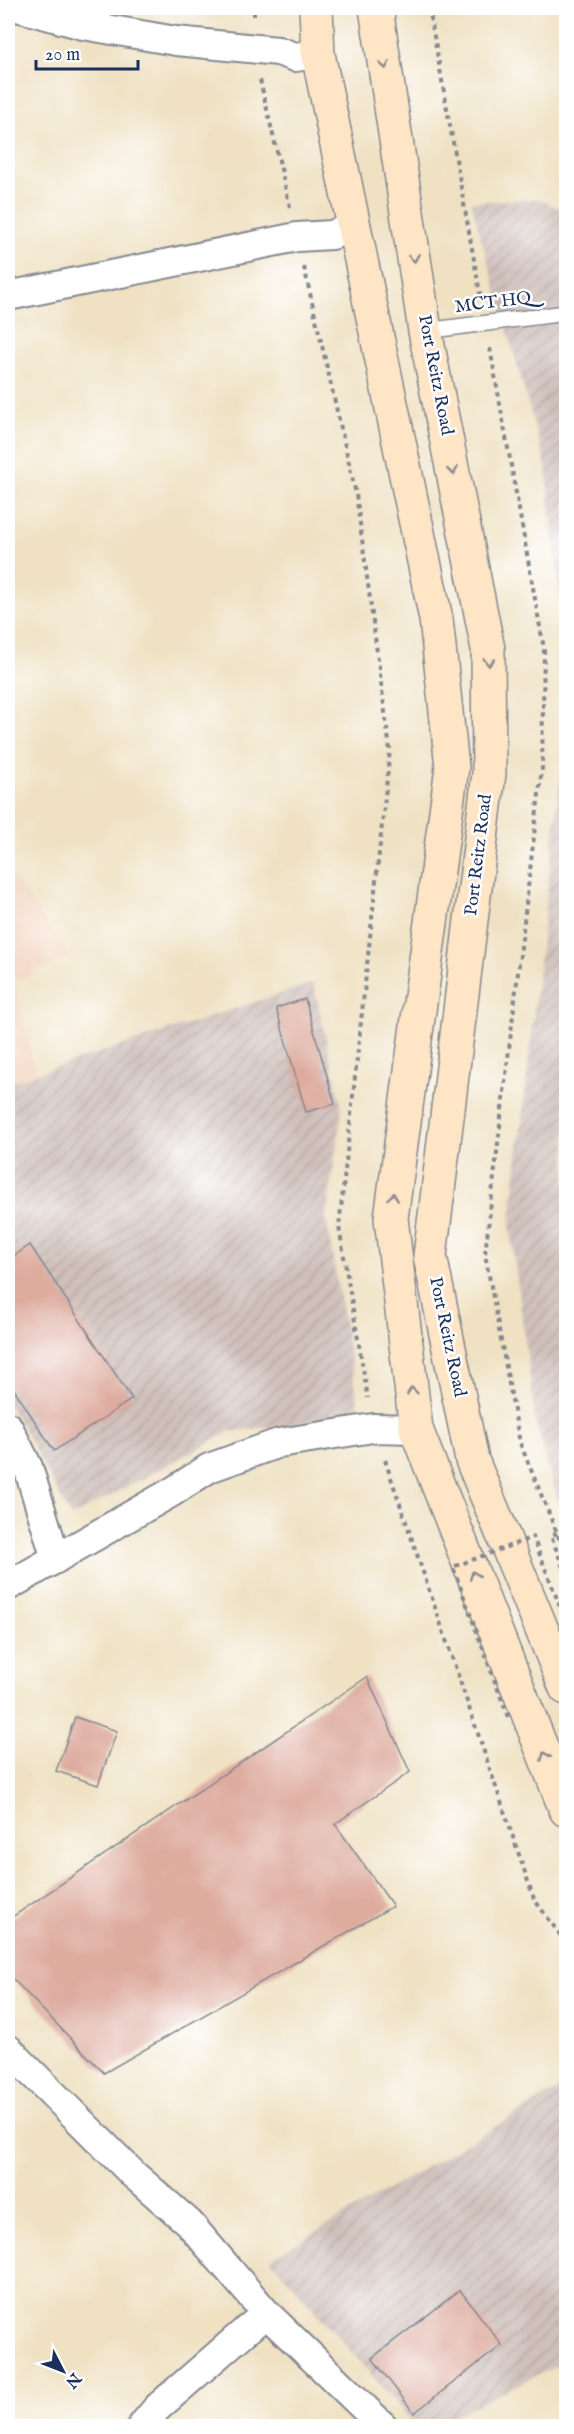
<svg xmlns="http://www.w3.org/2000/svg" width="574" height="2434" viewBox="0 0 574 2434" font-family="'IM FELL English',serif">
<style>
.built{fill:#f2d4be}
.industrial{fill:url(#industrial-furrows)}
.building{fill:#deac9f}
.lines{fill:none;stroke-linecap:round;stroke-linejoin:round}
.lane-casing{stroke:#858890;stroke-width:18}
.street-casing{stroke:#858890;stroke-width:32}
.secondary-casing{stroke:#858890;stroke-width:36}
.path{stroke:#858890;stroke-width:4;stroke-dasharray:4.5 4.5;stroke-linecap:butt}
.lane{stroke:#fff;stroke-width:15}
.street{stroke:#fff;stroke-width:28}
.secondary{stroke:#fde5c5;stroke-width:33}
.path-bridge{stroke:#858890;stroke-width:4;stroke-dasharray:4.5 4.5;stroke-linecap:butt}
.oneway{stroke:#8c8a92}
.labels{text-anchor:middle;dominant-baseline:central;stroke-width:5;stroke-linejoin:round;paint-order:stroke}
.street-label{font-size:18px;fill:#1b2f5e;stroke:#fff}
</style>
<defs>
<pattern id="industrial-furrows" width="10" height="10" patternUnits="userSpaceOnUse" patternTransform="scale(1.5)"><rect width="10" height="10" fill="#cfc0ba"/><path d="M-1 1l2-2M0 10L10 0M9 11l2-2" fill="none" stroke="#b1a5a2"/></pattern>
</defs>
<rect width="100%" height="100%" fill="#fff"/>
<filter id="ink" filterUnits="userSpaceOnUse"><feTurbulence type="fractalNoise" baseFrequency=".0167" numOctaves="2"/><feDisplacementMap in="SourceGraphic" scale="12" xChannelSelector="R" yChannelSelector="G"/><feConvolveMatrix kernelMatrix="1 2 1 2 8 2 1 2 1" color-interpolation-filters="sRGB"/></filter>
<filter id="wash" filterUnits="userSpaceOnUse"><feTurbulence type="fractalNoise" baseFrequency=".008" numOctaves="4" result="noise"/><feDisplacementMap in="SourceGraphic" scale="24" xChannelSelector="R" yChannelSelector="G"/><feGaussianBlur stdDeviation="1.35" result="paint"/><feColorMatrix in="noise" values="0 0 0 0 0 0 0 0 0 0 0 0 0 0 0 0 0 1.4 0 .05"/><feComposite in="paint" operator="in"/></filter>
<g filter="url(#wash)">
<rect width="100%" height="100%" fill="#efe1c2"/>
<polygon class="built" points="8,869 70,957 14,981 36,1073 8,1083"/>
<g class="industrial">
<polygon points="539,199 566,212 566,1530 536,1424 510,1226 562,760 566,655 546,466 471,202"/>
<polygon points="313,983 342,1109 326,1218 360,1415 228,1432 71,1517 23,1427 8,1404 8,1083"/>
<polygon points="566,2085 566,2361 442,2422 411,2420 270,2259"/>
</g>
<g id="blocks">
<g class="building">
<polygon points="305,999 335,1104 306,1112 276,1008"/>
<polygon points="30,1245 132,1399 54,1451 8,1380 8,1260"/>
<polygon points="367,1677 410,1772 335,1824 393,1906 104,2073 8,1974 8,1920"/>
<polygon points="75,1717 117,1731 98,1785 56,1771"/>
<polygon points="460,2290 502,2345 414,2413 372,2358"/>
</g>
</g>
</g>
<g filter="url(#ink)">
<use href="#blocks" fill-opacity="0" stroke="#858890" stroke-width="1.5"/>
<g class="lines">
<g class="lane-casing">
<polyline id="lane" points="425,331 566,313"/>
</g>
<g class="street-casing">
<g id="street">
<polyline points="21,8 83,25 176,41 278,51 295,57 318,54"/>
<polyline points="8,296 297,237 332,235 354,226"/>
<polyline points="8,1427 28,1467 56,1559"/>
<polyline points="8,1586 172,1492 209,1468 279,1443 373,1428 416,1429"/>
<polyline points="8,2049 134,2175 189,2223 266,2313 383,2426"/>
<polyline points="142,2426 157,2408 266,2313"/>
</g>
</g>
<g class="secondary-casing">
<g id="secondary">
<polyline points="316,8 318,54 436,619 452,767 391,1218 416,1429 566,1810"/>
<polyline points="376,8 425,331 488,649 489,773 430,1256 472,1460 566,1688"/>
</g>
</g>
<g class="path">
<polyline points="429,8 481,299"/>
<polyline points="254,16 254,8"/>
<polyline points="260,80 290,207"/>
<polyline points="304,267 356,494 390,750 339,1227 368,1398"/>
<polyline points="490,348 544,649 542,768 485,1254 520,1443 566,1555"/>
<polyline points="385,1460 534,1899 566,1943"/>
<polyline points="557,1533 551,1536 566,1575"/>
</g>
<use href="#lane" class="lane"/>
<use href="#street" class="street"/>
<use href="#secondary" class="secondary"/>
<polyline class="path-bridge" points="508,1717 453,1567 533,1537 566,1622"/>
</g>
<defs><path id="oneway-chevron" d="M-2-3.5L2.5 0L-2 3.5" fill="none" stroke-width="1.6" stroke-linecap="round" stroke-linejoin="round" transform="scale(1.5)"/></defs>
<g class="oneway">
<use href="#oneway-chevron" transform="translate(385 65) rotate(81)"/>
<use href="#oneway-chevron" transform="translate(414 258) rotate(81)"/>
<use href="#oneway-chevron" transform="translate(453 471) rotate(79)"/>
<use href="#oneway-chevron" transform="translate(489 662) rotate(90)"/>
<use href="#oneway-chevron" transform="translate(393 1197) rotate(-82)"/>
<use href="#oneway-chevron" transform="translate(412 1391) rotate(-97)"/>
<use href="#oneway-chevron" transform="translate(474 1575) rotate(-111)"/>
<use href="#oneway-chevron" transform="translate(545 1756) rotate(-111)"/>
</g>
</g>
<g class="labels">
<g class="street-label">
<text transform="translate(493 303) rotate(-7)">MCT HQ</text>
<text transform="translate(435 375) rotate(79)">Port Reitz Road</text>
<text transform="translate(479 855) rotate(-83)">Port Reitz Road</text>
<text transform="translate(447 1337) rotate(78)">Port Reitz Road</text>
</g>
</g>
<rect width="574" height="2434" fill="none" stroke="#fff" stroke-width="30"/>
<g transform="translate(63 2371) rotate(132)" stroke="#ffffff" stroke-width="4.5" paint-order="stroke">
<path d="M0-4.5L10 22L0 15L-10 22Z" fill="#1b2f5e"/>
<text y="-9" font-size="16" font-weight="bold" text-anchor="middle" fill="#1b2f5e">N</text>
</g>
<path d="M36 60v9h102v-9" fill="none" stroke="#1b2f5e" stroke-width="3"/>
<text x="45" y="60" font-size="18" fill="#1b2f5e" stroke="#ffffff" stroke-width="4.5" paint-order="stroke">20 m</text>
</svg>
